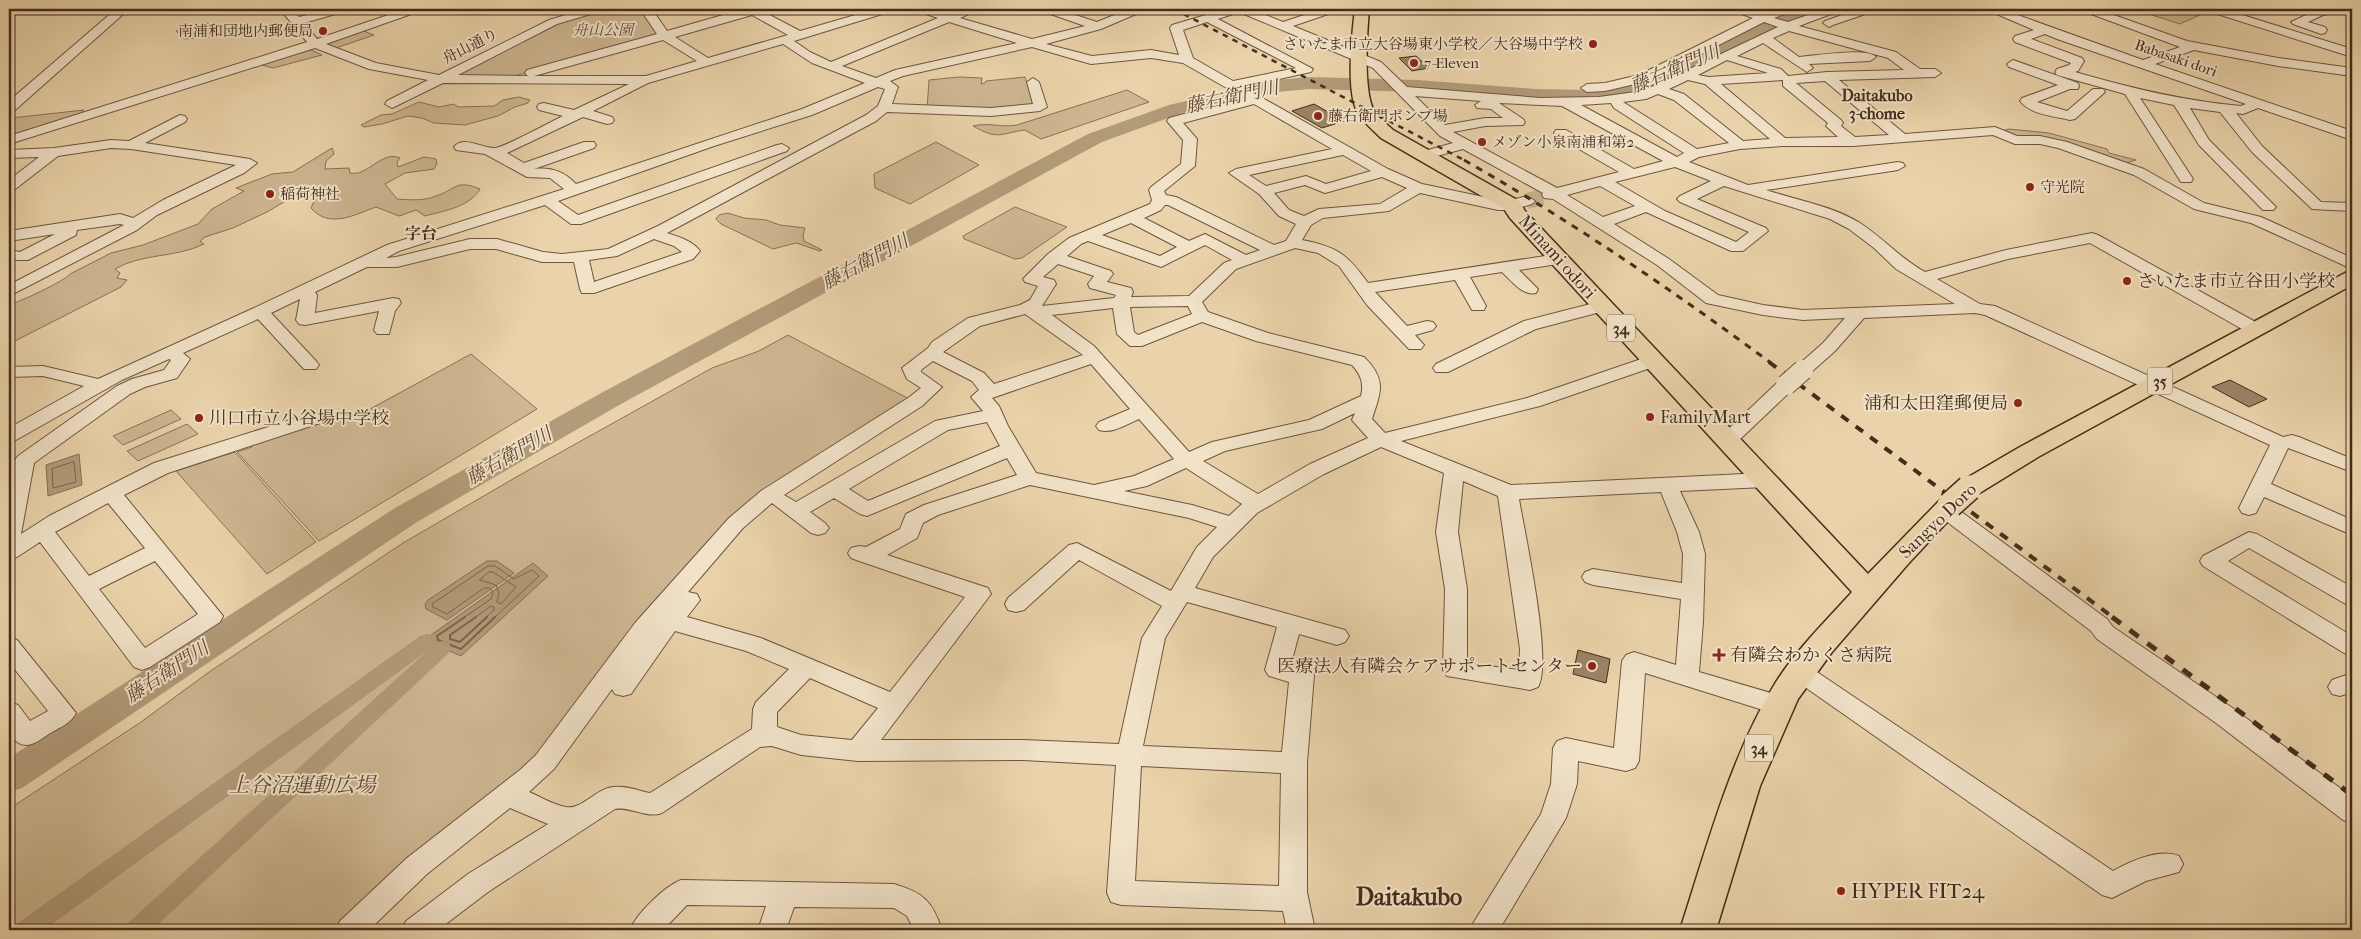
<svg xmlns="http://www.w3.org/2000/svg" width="2361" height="939" viewBox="0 0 2361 939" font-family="'IM FELL French Canon','Noto Serif JP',serif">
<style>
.green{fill:#ceb792;stroke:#897256}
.water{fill:#b29b79;stroke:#866f53}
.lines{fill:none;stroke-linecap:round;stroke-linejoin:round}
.shore-far1{stroke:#7b644a;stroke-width:1}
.shore{stroke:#7b644a;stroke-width:2}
.canal{fill:#b29b79;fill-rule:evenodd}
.river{fill:#b29b79;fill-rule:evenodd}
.building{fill:#9a8365;stroke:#442d1b}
.minor-tunnel{stroke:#c9b28d;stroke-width:16;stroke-dasharray:16 8;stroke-linecap:butt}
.minor-casing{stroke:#6e563f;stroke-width:2}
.major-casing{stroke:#442d1b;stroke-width:3}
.minor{fill:#f1e2c8;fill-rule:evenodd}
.major{fill:#ead3aa;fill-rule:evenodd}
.rail-far3{stroke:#442d1b;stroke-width:2.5;stroke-dasharray:5.5 5.5;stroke-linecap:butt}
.rail-far2{stroke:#442d1b;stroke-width:3;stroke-dasharray:7 7;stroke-linecap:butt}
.rail-far1{stroke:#442d1b;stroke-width:4;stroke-dasharray:9 9;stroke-linecap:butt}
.rail{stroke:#442d1b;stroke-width:5;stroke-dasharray:11 11;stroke-linecap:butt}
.minor-bridge-casing{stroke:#6e563f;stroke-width:22;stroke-linecap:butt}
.major-bridge-casing{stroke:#442d1b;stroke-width:28;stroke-linecap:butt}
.minor-bridge{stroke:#f1e2c8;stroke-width:20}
.major-bridge{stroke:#ead3aa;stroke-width:25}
.poi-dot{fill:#8f2418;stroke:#f1e2c8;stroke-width:2}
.labels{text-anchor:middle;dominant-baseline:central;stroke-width:4;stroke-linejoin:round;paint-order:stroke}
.far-park-label{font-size:15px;font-style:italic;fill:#604933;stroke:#f1e2c8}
.far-poi-label{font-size:15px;fill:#442d1b;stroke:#f1e2c8;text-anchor:start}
.far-street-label{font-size:15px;fill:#442d1b;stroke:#f1e2c8}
.far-neighbourhood-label{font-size:16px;font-weight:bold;fill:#442d1b;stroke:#f1e2c8}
.shield{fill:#f1e2c8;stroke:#78634f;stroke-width:1}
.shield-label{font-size:16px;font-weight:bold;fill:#442d1b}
.street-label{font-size:18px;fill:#442d1b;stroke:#f1e2c8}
.poi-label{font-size:18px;fill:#442d1b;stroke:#f1e2c8;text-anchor:start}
.water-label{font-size:19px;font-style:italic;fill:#604832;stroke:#f1e2c8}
.near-park-label{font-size:21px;font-style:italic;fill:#604933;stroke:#f1e2c8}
.near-poi-label{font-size:21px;fill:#442d1b;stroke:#f1e2c8;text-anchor:start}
.near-quarter-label{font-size:24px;font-weight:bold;fill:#442d1b;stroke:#f1e2c8}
</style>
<rect width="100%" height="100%" fill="#ead3aa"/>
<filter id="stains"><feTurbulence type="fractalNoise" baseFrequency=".004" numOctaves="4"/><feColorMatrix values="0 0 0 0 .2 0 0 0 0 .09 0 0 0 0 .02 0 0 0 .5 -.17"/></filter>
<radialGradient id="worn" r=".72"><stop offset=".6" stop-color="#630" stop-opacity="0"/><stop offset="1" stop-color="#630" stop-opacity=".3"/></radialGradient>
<g class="green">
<polygon points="604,9 643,9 659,33 657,36 507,78 461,77 458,74 562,22"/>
<polygon points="2133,9 2202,9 2209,11 2180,24"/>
<polygon points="208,23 218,36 184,39 176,31"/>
<polygon points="361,30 374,35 336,48 324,44"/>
<polygon points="304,50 311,50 322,55 273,68 258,64"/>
<polygon points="959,77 982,78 981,84 985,83 986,81 1025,77 1036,107 927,109 929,80"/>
<path d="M1127,90L1149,102L1041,139L1025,130C1000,133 999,141 973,126C989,122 1002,128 1017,125Z"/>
<polygon points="519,97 530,100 528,103 515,107 498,116 465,125 434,123 422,118 408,116 382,124 364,127 361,125 381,115 392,114 419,102 439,107 454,104 458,107 494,106 503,100"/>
<polygon points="84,110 80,114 9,136 9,120 11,118"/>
<polygon points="2009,129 2049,133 2107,149 2109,153 2136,160 2122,164 2064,144 2015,138 2001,131"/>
<polygon points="936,142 979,165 910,204 875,188 874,174"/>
<path d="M332,148L334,154L326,161L325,169L349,168L350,173C368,177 381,150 400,158L397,162L398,167L424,157L436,159L437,164L434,169L405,173L385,184L397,199C410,200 424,201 436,196C457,189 456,179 480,189C470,207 443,211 425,216L416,210L399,216L376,207C354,215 329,229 311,208L316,197L307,193L287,200L269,211L233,228L205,237L200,241L204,244C176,258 142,253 115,269L120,273L117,278L127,280L121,287L9,344V305C19,302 65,281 70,274L111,253L143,245L198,224L212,209L244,191L236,188L272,174L293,172Z"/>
<polygon points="1015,207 1067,227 1022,258 1015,259 964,239 963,236"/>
<polygon points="728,213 744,218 766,220 780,225 805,228 803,236 804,241 822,250 820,251 796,243 773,249 721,224 716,219 719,215"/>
<polygon points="788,335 915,402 768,496 508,795 359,930 9,930 9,809 141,722 209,672 403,543 518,476 712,368 759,351"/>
<polygon points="471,354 537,409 319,541 237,452 252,447 252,441 370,409"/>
<polygon points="171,410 181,419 123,445 113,436"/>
<polygon points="187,424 198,434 138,461 127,451"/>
<polygon points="235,452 316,542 267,574 176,471"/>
</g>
<g class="water">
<polygon points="79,454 82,485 48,496 46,465"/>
<polygon points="487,561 497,561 514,573 447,620 426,609 425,604 428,600"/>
<polygon points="533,563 548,576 461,656 424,640"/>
</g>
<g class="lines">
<g class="shore-far1">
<polygon points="74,462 76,482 53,488 52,469"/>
<polygon points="489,572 493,572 516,587 501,604 497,602 499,593 496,585 480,580"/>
<polyline points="463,618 491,599 493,593 490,588 484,588 447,614 433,607 432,604 488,566 495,566 514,579 532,570 539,576 494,618"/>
<polyline points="474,618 491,606 494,607 494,610 485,618"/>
</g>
<g class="shore">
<polyline points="465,617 437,636 438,640 461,649 495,617"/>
<polyline points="476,617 450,635 450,639 460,642 487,617"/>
</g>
<polygon class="canal" points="427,634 434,636 435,643 442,641 449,643 451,648 449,653 152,930 124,930 128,923 426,652 44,930 15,930 18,923 420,636"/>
<polygon class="river" points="1793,9 1814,9 1812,13 1753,39 1695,71 1634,96 1590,102 1536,101 1417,92 1309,89 1277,92 1182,113 1102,142 621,404 417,522 22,788 9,792 9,758 395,508 603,392 1088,134 1169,105 1277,80 1309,77 1417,80 1536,89 1590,90 1630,85 1683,63 1741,31"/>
</g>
<g class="building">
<polygon points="1416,56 1429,68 1412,71 1399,58"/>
<polygon points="1314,104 1344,121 1322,128 1292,111"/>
<polygon points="2230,380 2267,399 2249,407 2212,387"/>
<polygon points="1578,650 1610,659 1606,683 1573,674"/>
</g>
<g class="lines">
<polyline class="minor-tunnel" points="1527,201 1544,197"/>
<g class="minor-casing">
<g id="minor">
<polygon points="116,9 129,9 14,111 9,112 9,101"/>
<path d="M280,9H292L299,17L330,9H348L346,11L304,23L317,39L406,9H422L420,11L326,44L376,63L439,75L549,20L585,9H603L601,11L557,24L458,75L528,76L525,73L527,70L657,34L640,9H652L667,31L744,9H767L764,12L800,31L876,9H894L892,11L794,41L810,52L831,62L938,18L917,11L915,9H932L948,14L962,9H977L975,11L960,18L1032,39L1085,26L1042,11L1040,9H1057L1097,22L1129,9H1145L1143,11L1101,29L1046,44L1092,56L1151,50L1179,55L1170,28L1172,25L1226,9H1251L1283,22L1322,9H1339L1337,11L1293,26L1381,62L1407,87L1540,98L1599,97L1643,91L1778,27L1764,22L1648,81L1605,91L1587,92L1581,88L1587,84L1605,83L1639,75L1753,18L1733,11L1731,9H1748L1763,14L1778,9H1794L1792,11L1774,18L1788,22L1825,9H1841L1839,11L1799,26L1896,52L1920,69H1935L1941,73L1935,77L1839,80L1905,134L1995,127L2017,136H2040L2067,142L2144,169L2204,203L2261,217L2352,258V269L2251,223L2194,209L2134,175L2058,148L2040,144H2015L1993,135L1853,146H1782L1740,149L1699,157L1689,162L1748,185L1898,162L1903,163L1905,166L1898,170L1766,190C1797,200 1833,206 1860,223C1883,238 1901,259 1925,272L2006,250L2092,233L2098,235L2261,325L2264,329L2261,333H2249L2090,243L2008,259L1937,279L1980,304L1995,306L2283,437L2292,435L2299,437L2352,459V472L2288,448L2271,484L2352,520V535L2264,497L2256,513L2249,515L2242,513L2239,508L2270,445L1985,315L1975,313L1864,318L1835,351L1809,374H1797L1794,370L1797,366L1823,343L1845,318L1803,320L1763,315L1706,303L1657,265L1553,199L1544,198L1542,195L1543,193L1463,149L1426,159L1421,158L1419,155L1421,152L1453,143L1440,136L1373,68L1239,12L1218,19L1313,69L1311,72L1243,87L1388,169L1422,184L1498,200H1512L1527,196L1535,201L1532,204L1512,210H1498L1420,193L1389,211L1323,218L1311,225L1302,240C1338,247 1347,254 1368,283L1558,254L1564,256L1566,259L1564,262L1558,264L1519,270L1538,289L1536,293C1522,296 1512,281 1502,272L1470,277L1486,306L1484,310H1472L1455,280L1375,292L1407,326L1427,321L1433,322L1436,326L1433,330L1415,335L1424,345L1421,349H1409L1367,305L1339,266L1318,253L1295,248L1236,269L1202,302L1208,312L1268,333L1364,357C1387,380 1381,391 1372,419L1385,433L1527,398L1647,357H1659L1662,361L1659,365L1540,406L1401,441L1511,485L1765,473L1772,475L1775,480L1772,485L1765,487L1680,491L1699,532L1705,554L1703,622L1699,672L1788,698L1791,705L1788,712L1779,715L1645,673L1639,761L1635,768L1626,771L1578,761L1577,784L1566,818L1499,930H1469L1541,814L1551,784L1553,748L1557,741L1566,738L1614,748L1622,661L1626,655L1634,652L1676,665L1681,599L1593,585L1585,582L1582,577L1585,572L1593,569L1682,583L1683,554L1677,532L1661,492L1519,499C1525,535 1553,661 1538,687L1530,690L1447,676L1443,670L1445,589L1436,532L1444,473L1381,447L1324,474L1257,513L1213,557L1195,588L1345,630L1349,636L1345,642L1337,645L1299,634L1291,664L1310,669L1314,675L1307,763V892L1315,930H1287L1283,911L1121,905L1111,902L1107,893L1116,765L1023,760L858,761L801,755L772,746L760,747L662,813C646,819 631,806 615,809L488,892L438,930H402L406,921L468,874L548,824L510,808L427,874L369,930H336L340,921L407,858L520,770L536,755L635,623L729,518L761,491L908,398L921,388L907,379L902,368L928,348L932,342L968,318L1020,305L1030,300L1038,286L1025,282L1023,279L1048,254L1069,238L1150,204L1152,200L1149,190L1151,187L1181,164L1183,140L1167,121L1169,118L1244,98L1183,63L1151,58L1091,64L1032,47L903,76L890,81L898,87L892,104L991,108L1033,104L1027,82L1033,78L1039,82L1047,107L1040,111L991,116L887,112L876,121L667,233C679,237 693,241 700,251L693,259L594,293H582L580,289L574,262H542L496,249H470L397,267H367L315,292L317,295L315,313L393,298L399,299L401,303L395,311L389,334H377L374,330L379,311L305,325L299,324L296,320L300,299L271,313L316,361L319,365L316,369H304L258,319L183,353L190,359L177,378L145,387L130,394L34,463L21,534L49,516L154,463L306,415L313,413L320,415L323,419L320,423L168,473L124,495L223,616L220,622L150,667L142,670L134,667L40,542L17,557L9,559V490L15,460L18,456L117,386L132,379L164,370L171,360L169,359L122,380L16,440L9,442V428L84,386L43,376L9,377V367L43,366L98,379L254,308L387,245L564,189L550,178L527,177L485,154L456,150L454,147C464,135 483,149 495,148C503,148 552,121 563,116L539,110L537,107L539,104L544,103L574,110L629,84L443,83L392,108L385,104L387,101L428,80L369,69L315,48L9,144V136L307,42ZM752,15L788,35L708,58L675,37ZM949,22L1017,43L895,70L876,78L842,66ZM1207,22L1296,68L1233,81L1193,58L1183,30ZM1789,31L1888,58L1904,70L1827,72L1788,76L1781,69L1737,56L1763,43L1807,72L1813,68L1809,64L1870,61L1876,57C1867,47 1814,56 1799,57L1773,38ZM663,40L697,61L646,76H534ZM783,44L812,63L865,83L802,109L576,184C564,171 551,167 534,169L594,148L596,145L594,142H584L524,163L507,153L583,117L607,124L612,123L614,120L612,117L593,111L648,83ZM1727,60L1768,73L1709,77L1698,75ZM1688,80L1705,84L1770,139L1743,141L1684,94L1669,89ZM1783,80V86L1828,123L1826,126L1838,137L1785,138L1721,84ZM1825,81L1889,135L1855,137L1841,126L1843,123L1841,120L1796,83ZM878,87L885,89L878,106L866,115L658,226L608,249L562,254L543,252L497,239H470L396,257L386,258L399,251L545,205L571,224H581L787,151L789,148L782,144L777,145L578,215L558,201L714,146L812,115ZM1658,94L1674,100L1729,143L1697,149L1623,102L1646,99ZM1415,96L1481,101L1475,105L1477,108L1491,109L1503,118H1485L1445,125ZM1499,103L1562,106L1663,161L1634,169L1566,130H1556L1554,133L1556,136L1619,172L1557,188L1453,132L1485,126L1523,125L1525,122L1523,119ZM1611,103L1614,108L1684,153L1677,157L1581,105ZM1254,104L1332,149L1236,169L1229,173L1259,194L1279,216L1296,224L1286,241L1274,245L1176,197L1166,195L1164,191L1195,166L1197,139L1183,123ZM1343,155L1371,171L1326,184L1306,176L1266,186L1249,175ZM1675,167L1711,181L1680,196L1677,199L1680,202L1749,232L1736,242L1665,211L1615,182ZM1382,177L1407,188L1380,204L1319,209L1304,216L1289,210L1274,193L1305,185L1325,193ZM1600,186L1635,206L1603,217L1567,195ZM1724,186L1830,219L1849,229L1874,248L1896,269L1955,304L1803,310L1763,305L1718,295L1669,259L1614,224L1646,212L1731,251H1743L1768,231L1766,228L1697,199ZM1165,205H1168L1260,250L1246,255L1205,234L1189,241L1144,218L1161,210ZM1131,223L1177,247L1160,256L1102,235ZM654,239L674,246L682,252L594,282L589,260L617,256ZM1088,241L1161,267L1205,245L1232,260L1224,263L1189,296L1131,297L1133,292L1131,288L1107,282L1113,274L1111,271L1067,256L1081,244ZM1058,264L1094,276L1088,284L1090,288L1116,295L1114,298L1042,306L1056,284L1054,280L1043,277ZM1188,306L1192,314L1138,335L1134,332L1130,307ZM1113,308L1117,334L1130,346H1142L1202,322L1256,341L1352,365C1361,375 1364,383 1361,396L1309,420L1212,442L1189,452L1094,346L1052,315ZM1025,314L1083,355L994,384L984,373L943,352L980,326ZM933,361L972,381L979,390L971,397L983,411L935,421L796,502L784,495L922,406L942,387L921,372V370ZM1091,364L1130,409L1099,422L1096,426L1099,430C1113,434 1127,424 1139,419L1174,459L1134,476L1094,485L1036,473L1008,426L999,406L992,398ZM1355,413L1352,420L1368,438L1310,464L1258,494L1203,461L1225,451L1322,429ZM987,422L1000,446L868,501L849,489L948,430ZM1007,458L1017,475L924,505L906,514L900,529L866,547L859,546L851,548L848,553L851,558L859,561L965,597L890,692L761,638L687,617L700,600L697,594L688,592L743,528L772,503L811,533L818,535L825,533L829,528L825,523L810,512L834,498L860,514L867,516ZM1186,468L1242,504L1229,516L1192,505L1124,491L1147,486ZM1463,481L1498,496L1520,649L1519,670L1467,663V589L1458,532ZM1030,485L1189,518L1217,527L1197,547L1171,591L1077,543L1069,545L1008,598L1005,604L1008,610L1016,612L1024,610L1079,560L1162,606L1142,638L1119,744L1023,740H881L991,594L988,588L887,555L917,538L923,523L938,515ZM108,503L145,548L89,576L55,532ZM155,561L198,614L145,648L99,589ZM1187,602L1277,627L1265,670L1269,676L1289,682L1282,752L1143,746L1165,638ZM675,631L746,651L789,669L756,702L753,709L752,729L650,793C636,790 622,784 608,788C594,792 580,810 566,807C554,805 541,797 529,792L554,769L612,689L615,694L623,696L631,694ZM810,678L878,708L852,740L801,735L777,727V712ZM1141,766L1281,773L1279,886L1135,881Z"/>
<polygon points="1859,9 1876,9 1874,11 1833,25 1829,27 1823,23 1825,21"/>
<path d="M1985,9H2001L2143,60L2180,47L2083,11L2081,9H2097L2187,41L2278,58L2352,68V76L2278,66L2194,50L2155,64L2352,131V140L2258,108L2243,114L2236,113L2262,146L2321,202L2352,203V211L2312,209L2252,152L2220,112L2190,108L2209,140L2276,207L2273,210H2263L2199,145L2174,105L2140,98L2193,179L2191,182H2181L2125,94L2057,75L2055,72L2057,69L2069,65L2071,63L2015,42L2013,39L2015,36L2034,30ZM2045,34L2057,39L2246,104L2241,106C2184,101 2130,88 2075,72L2078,71L2084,61L2082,58L2031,39Z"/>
<polygon points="2206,9 2223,9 2352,49 2352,57 2208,11"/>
<polygon points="2344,9 2342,11 2323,15 2308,22 2325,27 2327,30 2325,33 2321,34 2293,24 2291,22 2319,9"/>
<path d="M2013,60L2078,83L2079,86L2078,89H2070L2037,102L2067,111L2093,89H2103L2105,92L2075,119L2070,120C2054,116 2031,115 2020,101L2022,98L2058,85L2009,67L2007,64Z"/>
<polygon points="180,115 185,116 187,119 185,122 145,143 250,159 257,163 244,173 157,215 137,230 9,296 9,285 124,225 120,224 77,230 76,235 28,260 9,260 9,250 20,252 55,234 9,241 9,231 120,214 133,218 163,200 236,165 131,149 111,148 58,156 14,190 9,191 9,180 39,157 9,158 9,150 54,148 111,140 129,141"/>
<polygon points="1602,301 1608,302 1610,306 1608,310 1536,329 1448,372 1436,372 1433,368 1436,364 1524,321"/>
<polygon points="1786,379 1793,381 1795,385 1793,389 1735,444 1728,446 1721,444 1718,440 1721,436 1779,381"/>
<polygon points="1945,503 1952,505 2107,619 2113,627 2234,709 2352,797 2352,823 2343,820 2216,723 2097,639 2091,631 1938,515 1935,510 1938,505"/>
<polygon points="2249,532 2257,534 2352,587 2352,605 2344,603 2249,548 2228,561 2352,636 2352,656 2344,653 2203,566 2200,561 2203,556"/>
<path d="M9,637L17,640L76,713C71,723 61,727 52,732C45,736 35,745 27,745C6,745 9,716 9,702L18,705L30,721L48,711L9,662Z"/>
<path d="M1800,663L1808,666L2113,871C2131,861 2159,848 2179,856L2183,864L2179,872L2146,881L2112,898L2102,895L1792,678L1788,672L1792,666Z"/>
<polygon points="2352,673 2352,692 2340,696 2332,694 2328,687 2332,680"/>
<path d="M681,880L894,884C923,893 932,900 942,930H914L907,916L894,908L794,907L786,930H758L766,906L687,905L663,930H630C636,914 665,886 681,880Z"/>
</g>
</g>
<g class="major-casing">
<g id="major">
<path d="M1355,9H1369C1367,33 1363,91 1374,111C1378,118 1387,124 1393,130L1519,201L1525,211L1868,574L1941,499L1950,496L1959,499L1963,505L1908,564L1832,652L1798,699L1760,786L1716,930H1680C1707,847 1730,757 1776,682C1797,649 1826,621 1852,592L1510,218L1504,209L1381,138C1372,129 1363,122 1357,111C1346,90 1352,34 1355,9Z"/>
<polygon points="2352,271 2352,285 2038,457 1978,494 1969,496 1960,494 1956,488 1960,482 2020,447 2345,273"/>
</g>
</g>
<use href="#minor" class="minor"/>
<use href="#major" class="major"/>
<polyline class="rail-far3" points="1174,9 1466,161"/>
<path class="rail-far2" d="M1464,160C1571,221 1672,290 1771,363"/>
<polyline class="rail-far1" points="1769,362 2114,618"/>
<polyline class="rail" points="2112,617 2352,795"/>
<g class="minor-bridge-casing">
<polyline id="minor-bridge" points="1786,385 1803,370"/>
</g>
<g class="major-bridge-casing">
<polyline id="major-bridge" points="1950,505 1969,488"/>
</g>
<use href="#minor-bridge" class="minor-bridge"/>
<use href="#major-bridge" class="major-bridge"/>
</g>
<g class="poi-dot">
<circle cx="323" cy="31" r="5"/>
<circle cx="1593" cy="44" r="5"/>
<circle cx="1414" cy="63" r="5"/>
<circle cx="1318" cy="116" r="5"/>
<circle cx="1482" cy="142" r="5"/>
<circle cx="2030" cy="187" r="5"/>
<circle cx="270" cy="194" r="5"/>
<circle cx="2127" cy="281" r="5"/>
<circle cx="2018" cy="403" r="5"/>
<circle cx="1650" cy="417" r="5"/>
<circle cx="199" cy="418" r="5"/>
<path d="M1716.5 647.5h5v5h5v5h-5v5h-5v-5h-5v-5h5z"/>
<circle cx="1592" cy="666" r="5"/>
<circle cx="1841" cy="891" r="5"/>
</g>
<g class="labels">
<g class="far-park-label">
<text x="603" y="30">舟山公園</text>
</g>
<g class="far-poi-label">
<text x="313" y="31" text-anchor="end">南浦和団地内郵便局</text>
<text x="1583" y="44" text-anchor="end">さいたま市立大谷場東小学校／大谷場中学校</text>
<text x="1424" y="63">7-Eleven</text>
<text x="1328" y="116">藤右衛門ポンプ場</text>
<text x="1492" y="142">メゾン小泉南浦和第2</text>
<text x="2040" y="187">守光院</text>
<text x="280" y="194">稲荷神社</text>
</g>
<g class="far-street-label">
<text transform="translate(470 46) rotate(-27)">舟山通り</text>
<text transform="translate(2176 58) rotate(19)">Babasaki dori</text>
</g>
<g class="far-neighbourhood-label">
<text x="1877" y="95">Daitakubo<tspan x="1877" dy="18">3-chome</tspan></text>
<text x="421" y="233">字台</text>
</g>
<g class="shield">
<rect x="1607" y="314.5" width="28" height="27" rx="4"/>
<rect x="2147.5" y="367.5" width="25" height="27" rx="4"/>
<rect x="1745" y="734.5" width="28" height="27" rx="4"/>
</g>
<g class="shield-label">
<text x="1621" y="328">34</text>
<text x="2160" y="381">35</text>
<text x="1759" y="748">34</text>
</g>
<g class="street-label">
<text transform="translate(1557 257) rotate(48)">Minami odori</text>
<text transform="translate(1938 521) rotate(-44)">Sangyo Doro</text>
</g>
<g class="poi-label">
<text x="2137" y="281">さいたま市立谷田小学校</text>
<text x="2008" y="403" text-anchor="end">浦和太田窪郵便局</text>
<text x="1660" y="417">FamilyMart</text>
<text x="209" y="418">川口市立小谷場中学校</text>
<text x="1730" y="655">有隣会わかくさ病院</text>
<text x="1582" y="666" text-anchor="end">医療法人有隣会ケアサポートセンター</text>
</g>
<g class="water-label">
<text transform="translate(1675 69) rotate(-23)">藤右衛門川</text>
<text transform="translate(1232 97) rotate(-12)">藤右衛門川</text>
<text transform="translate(865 262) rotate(-28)">藤右衛門川</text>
<text transform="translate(509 456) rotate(-30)">藤右衛門川</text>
<text transform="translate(167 672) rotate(-33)">藤右衛門川</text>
</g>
<g class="near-park-label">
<text x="302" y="785">上谷沼運動広場</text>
</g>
<g class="near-poi-label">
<text x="1851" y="891">HYPER FIT24</text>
</g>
<g class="near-quarter-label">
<text x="1409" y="897">Daitakubo</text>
</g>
</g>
<rect width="2361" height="939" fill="none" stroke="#ead3aa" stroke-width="30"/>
<rect x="10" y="10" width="2341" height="919" fill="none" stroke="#442d1b" stroke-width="2.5"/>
<rect x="15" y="15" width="2331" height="909" fill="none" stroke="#442d1b"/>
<rect width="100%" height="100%" filter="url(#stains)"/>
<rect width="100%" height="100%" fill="url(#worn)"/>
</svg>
